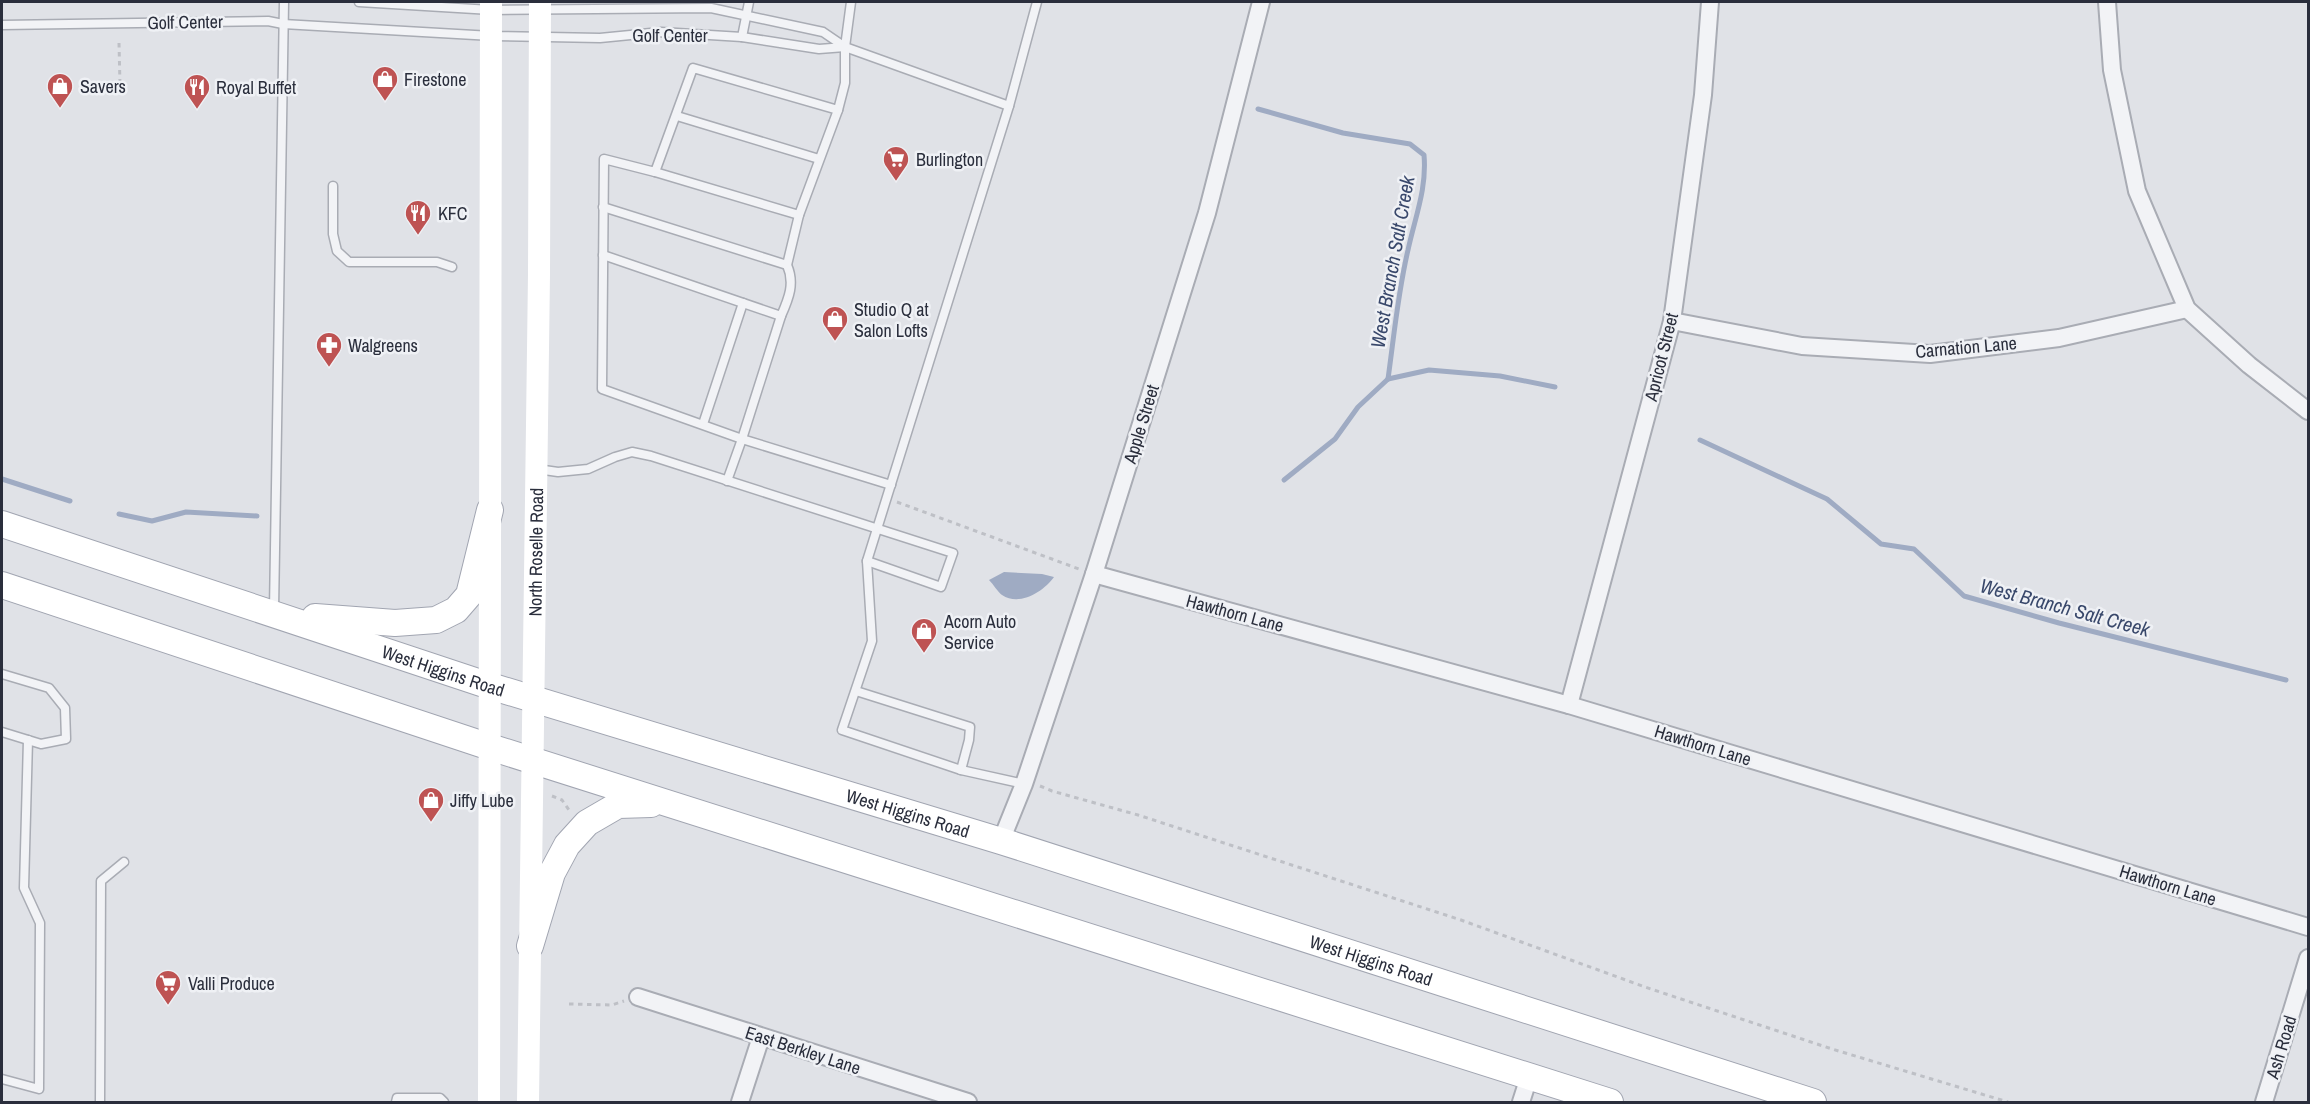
<svg xmlns="http://www.w3.org/2000/svg" width="2310" height="1104" viewBox="0 0 2310 1104" font-family="'Archivo Narrow',sans-serif">
<style>
.water{fill:#9fabc3}
.lines{fill:none;stroke-linecap:round;stroke-linejoin:round}
.stream{stroke:#9fabc3;stroke-width:5}
.service-casing{stroke:#a9acb4;stroke-width:11}
.minor-casing{stroke:#a9acb4;stroke-width:20}
.primary-casing{stroke:#a1a5b1;stroke-width:28}
.path{stroke:#bec0c6;stroke-width:3;stroke-dasharray:4.5 4.5;stroke-linecap:butt}
.service{stroke:#f2f3f6;stroke-width:8}
.minor{stroke:#f2f3f6;stroke-width:16}
.secondary{stroke:#fff;stroke-width:22}
.primary{stroke:#fff;stroke-width:26}
.labels{text-anchor:middle;dominant-baseline:central;stroke-width:5;stroke-linejoin:round;paint-order:stroke}
.street-label{font-size:18px;fill:#2a2e3c;stroke:#eff1f5}
.poi-label{font-size:18px;fill:#2a2e3c;stroke:#eff1f5;text-anchor:start}
.water-label{font-size:20px;font-style:italic;fill:#39486b;stroke:#eff1f5}
</style>
<rect width="100%" height="100%" fill="#e0e2e7"/>
<path class="water" d="M1004,572L1042,574L1054,577C1044,591 1020,607 1002,595C998,592 993,584 989,580Z"/>
<g class="lines">
<g class="stream">
<path d="M1258,109L1343,133L1410,144L1424,155C1427,189 1415,217 1408,250C1398,292 1394,336 1388,379"/>
<polyline points="1388,379 1429,370 1500,376 1555,387"/>
<polyline points="1700,440 1827,499 1881,544 1914,549 1964,596 2059,623 2286,680"/>
<polyline points="2,479 70,501"/>
<polyline points="1284,480 1335,439 1358,407 1388,379"/>
<polyline points="119,514 152,521 186,512 257,516"/>
</g>
<g class="service-casing">
<g id="service">
<polyline points="359,2 491,10 711,8 823,32 845,47 1009,106"/>
<polyline points="2,25 268,21 283,24 492,36 600,38 661,32 742,37 819,49 845,47"/>
<polyline points="742,37 749,2"/>
<polyline points="677,116 819,159"/>
<polyline points="655,172 799,215 838,110"/>
<polyline points="333,186 333,234 337,251 349,262 437,262 452,267"/>
<polyline points="603,207 787,265 799,215"/>
<path d="M603,255L781,316C789,298 795,283 787,265"/>
<polyline points="781,316 742,439 891,485"/>
<polyline points="703,424 743,303"/>
<polyline points="537,469 558,472 588,469 615,457 632,452 651,456 953,553 941,587 867,561"/>
<polyline points="727,481 742,439 602,389 604,159 655,172 693,68 838,110 845,83 845,47 851,2"/>
<polyline points="274,610 284,2"/>
<polyline points="2,674 49,688 65,708 66,739 41,744 2,732"/>
<polyline points="856,691 970,727 969,740 961,770"/>
<polyline points="1024,784 961,770 842,730 872,641 867,561 1009,106 1037,2"/>
<polyline points="2,1079 39,1089 40,923 24,888 28,740"/>
<polyline points="100,1102 101,881 124,862"/>
<polyline points="396,1102 397,1098 440,1098 444,1102"/>
</g>
</g>
<g class="minor-casing">
<g id="minor">
<polyline points="2107,2 2112,70 2137,191 2187,309 2249,365 2308,411"/>
<polyline points="1672,321 1802,346 1930,354 2059,338 2187,309"/>
<polyline points="1094,574 1569,705 2308,927"/>
<polyline points="1569,705 1672,321 1703,95 1710,2"/>
<polyline points="1001,841 1024,784 1094,574 1207,213 1261,2"/>
<polyline points="638,997 968,1102"/>
<polyline points="740,1102 761,1037"/>
<polyline points="1521,1102 1529,1077"/>
<polyline points="2264,1102 2308,958"/>
</g>
</g>
<g class="primary-casing">
<g id="primary">
<path id="s2" d="M2,524L490,686L1001,841L1813,1102"/>
<polyline points="2,585 490,747 1610,1102"/>
<polyline points="315,617 395,623 436,620 456,610 469,595 490,510"/>
<polyline points="530,946 552,873 567,845 587,823 618,805 651,804"/>
</g>
</g>
<g class="path">
<polyline points="119,43 120,85"/>
<polyline points="897,502 1079,569"/>
<polyline points="1040,786 1052,791 1138,815 1461,920 1645,987 1832,1049 2008,1102"/>
<polyline points="552,796 562,800 569,810"/>
<polyline points="569,1004 612,1005 624,1001"/>
</g>
<use href="#service" class="service"/>
<use href="#minor" class="minor"/>
<g class="secondary">
<polyline points="489,1102 491,2"/>
<path id="s1" d="M528,1102L539,274L540,2"/>
</g>
<use href="#primary" class="primary"/>
</g>
<defs>
<g id="shop-pin" transform="scale(1.35)"><path d="M0 17L-7.5 6A9.5 9.5 0 1 1 7.5 6Z" fill="#be5353" stroke="#eff1f5"/><path d="M-5-2.5h2.3a2.7 3.5 0 0 1 5.4 0H5L5.5 6h-11ZM-1.5-2.5h3a1.5 2.3 0 0 0-3 0Z" fill="#fff"/></g>
<g id="restaurant-pin" transform="scale(1.35)"><path d="M0 17L-7.5 6A9.5 9.5 0 1 1 7.5 6Z" fill="#be5353" stroke="#eff1f5"/><path d="M-5-6h1v4h1v-4h1v4h1v-4h1v5L-1.5 .5V6h-2V.5L-5-1ZM5-6V6H3V1.5H1.5Q1.5-4 5-6Z" fill="#fff"/></g>
<g id="supermarket-pin" transform="scale(1.35)"><path d="M0 17L-7.5 6A9.5 9.5 0 1 1 7.5 6Z" fill="#be5353" stroke="#eff1f5"/><path d="M-6-5.5h2.5l.6 2H6L4.5 2H-2.5L-4.4-4H-6ZM-1.5 3.2a1.3 1.3 0 1 0 .1 0ZM3 3.2a1.3 1.3 0 1 0 .1 0Z" fill="#fff"/></g>
<g id="pharmacy-pin" transform="scale(1.35)"><path d="M0 17L-7.5 6A9.5 9.5 0 1 1 7.5 6Z" fill="#be5353" stroke="#eff1f5"/><path d="M-2-6h4v4h4v4h-4v4h-4v-4h-4v-4h4Z" fill="#fff"/></g>
</defs>
<g fill-rule="evenodd">
<use href="#shop-pin" x="385" y="79"/>
<use href="#shop-pin" x="60" y="86"/>
<use href="#restaurant-pin" x="197" y="87"/>
<use href="#supermarket-pin" x="896" y="159"/>
<use href="#restaurant-pin" x="418" y="213"/>
<use href="#shop-pin" x="835" y="319"/>
<use href="#pharmacy-pin" x="329" y="345"/>
<use href="#shop-pin" x="924" y="631"/>
<use href="#shop-pin" x="431" y="800"/>
<use href="#supermarket-pin" x="168" y="983"/>
</g>
<g class="labels">
<g class="street-label">
<text transform="translate(185 22) rotate(-1)">Golf Center</text>
<text x="670" y="35">Golf Center</text>
<text transform="translate(1966 347) rotate(-5)">Carnation Lane</text>
<text transform="translate(1661 357) rotate(-76)">Apricot Street</text>
<text transform="translate(1141 424) rotate(-73)">Apple Street</text>
<text stroke="none"><textPath href="#s1" startOffset="550">North Roselle Road</textPath></text>
<text transform="translate(1235 613) rotate(15)">Hawthorn Lane</text>
<text stroke="none"><textPath href="#s2" startOffset="465">West Higgins Road</textPath></text>
<text transform="translate(1703 745) rotate(17)">Hawthorn Lane</text>
<text stroke="none"><textPath href="#s2" startOffset="951">West Higgins Road</textPath></text>
<text transform="translate(2168 885) rotate(17)">Hawthorn Lane</text>
<text stroke="none"><textPath href="#s2" startOffset="1437">West Higgins Road</textPath></text>
<text transform="translate(2281 1047) rotate(-73)">Ash Road</text>
<text transform="translate(803 1050) rotate(18)">East Berkley Lane</text>
</g>
<g class="poi-label">
<text x="404" y="79">Firestone</text>
<text x="80" y="86">Savers</text>
<text x="216" y="87">Royal Buffet</text>
<text x="916" y="159">Burlington</text>
<text x="438" y="213">KFC</text>
<text x="854" y="309">Studio Q at<tspan x="854" dy="21">Salon Lofts</tspan></text>
<text x="348" y="345">Walgreens</text>
<text x="944" y="621">Acorn Auto<tspan x="944" dy="21">Service</tspan></text>
<text x="450" y="800">Jiffy Lube</text>
<text x="188" y="983">Valli Produce</text>
</g>
<g class="water-label">
<text transform="translate(1392 262) rotate(-80)">West Branch Salt Creek</text>
<text transform="translate(2065 607) rotate(15)">West Branch Salt Creek</text>
</g>
</g>
<rect width="2310" height="1104" fill="none" stroke="#2a2e3c" stroke-width="6"/>
</svg>
